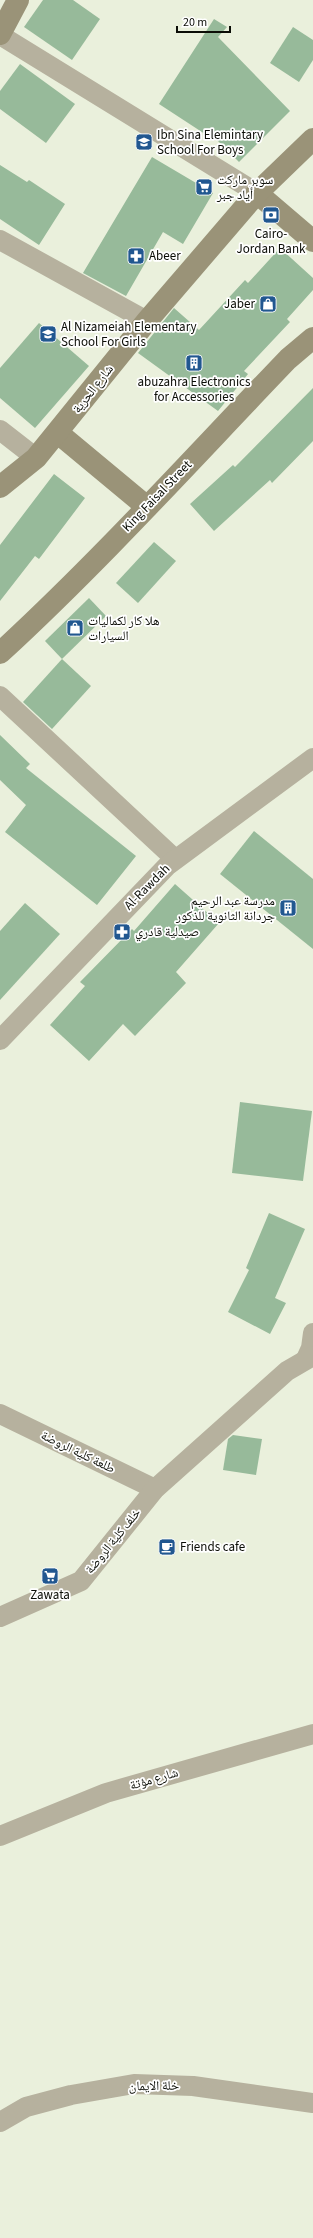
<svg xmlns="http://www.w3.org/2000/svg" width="313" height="2238" viewBox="0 0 313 2238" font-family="'Source Sans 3','Noto Naskh Arabic',sans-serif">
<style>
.building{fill:#97ba9a}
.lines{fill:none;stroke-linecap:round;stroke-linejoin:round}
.street{stroke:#b6b19e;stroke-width:20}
.secondary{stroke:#9a9378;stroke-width:22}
.labels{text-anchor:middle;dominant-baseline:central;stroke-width:3.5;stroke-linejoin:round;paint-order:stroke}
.poi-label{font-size:13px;fill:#0b0d06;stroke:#fff;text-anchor:start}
.street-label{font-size:13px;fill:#0b0d06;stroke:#fff}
</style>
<rect width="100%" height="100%" fill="#eaf0dc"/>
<g class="building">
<polygon points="43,0 73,0 100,19 72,60 24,27"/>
<polygon points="214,19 227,27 218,37 290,111 239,162 210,133 208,136 159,104"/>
<polygon points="293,27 313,40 313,60 299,82 270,63"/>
<polygon points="20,64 75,104 46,143 0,109 0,91"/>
<polygon points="152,157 213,193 183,244 163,232 126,296 83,273"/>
<polygon points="0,165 27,182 29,180 65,204 39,245 0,219"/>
<polygon points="280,248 313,278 313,290 287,319 290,322 244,371 248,374 218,411 138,353 174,308 199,330 245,280 248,283"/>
<polygon points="39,323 89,366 35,428 0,398 0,368"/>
<polygon points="313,388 313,441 272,483 270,480 214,531 190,504 233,465 235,467"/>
<polygon points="54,474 85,498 39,559 35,556 0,601 0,545"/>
<polygon points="154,542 176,561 138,603 116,583"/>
<polygon points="89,598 106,616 62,659 45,641"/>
<polygon points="62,659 91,686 52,729 23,702"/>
<polygon points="0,735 30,764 26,768 136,856 97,905 5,832 26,805 0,780"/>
<polygon points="254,831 313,879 313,949 220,874"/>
<polygon points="175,884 219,923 176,972 186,983 135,1036 123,1024 89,1061 50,1025 85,986 80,982 132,929 134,931"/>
<polygon points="25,903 60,934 0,1000 0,931"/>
<polygon points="240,1102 312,1111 303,1181 232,1173"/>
<polygon points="269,1213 305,1229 275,1298 286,1303 270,1334 228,1312 249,1270 246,1268"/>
<polygon points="233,1435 262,1439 256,1475 223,1470 228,1439"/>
</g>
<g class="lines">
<g class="street">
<polyline points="0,35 257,193"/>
<polyline points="0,240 147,321"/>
<polyline points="0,430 36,458"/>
<polyline points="0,696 175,859"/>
<polyline points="0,1040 167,866 313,758"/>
<polyline points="306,1359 311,1348 313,1333"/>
<polyline points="0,1414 155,1489"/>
<polyline points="0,1617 81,1581 155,1489 287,1371 313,1356"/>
<polyline points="0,1836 106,1793 313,1734"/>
<polyline points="0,2122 26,2107 71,2095 134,2084 193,2086 313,2103"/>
</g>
<g class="secondary">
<polyline points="0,34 18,0"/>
<polyline points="257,193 313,241"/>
<polyline points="58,433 147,507"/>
<polyline points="0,487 36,458 147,321 257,193 313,139"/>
<path d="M0,653C101,560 193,458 288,359L313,338"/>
</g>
</g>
<defs>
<g id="school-square" transform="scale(0.9)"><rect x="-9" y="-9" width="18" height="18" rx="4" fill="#215790" stroke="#fff"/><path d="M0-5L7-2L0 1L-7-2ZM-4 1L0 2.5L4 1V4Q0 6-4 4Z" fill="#fff"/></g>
<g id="supermarket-square" transform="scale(0.9)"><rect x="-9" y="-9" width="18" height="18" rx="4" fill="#215790" stroke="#fff"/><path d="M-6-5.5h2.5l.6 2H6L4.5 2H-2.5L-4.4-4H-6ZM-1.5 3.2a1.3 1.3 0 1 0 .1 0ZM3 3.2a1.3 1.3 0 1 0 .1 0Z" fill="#fff"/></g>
<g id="bank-square" transform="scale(0.9)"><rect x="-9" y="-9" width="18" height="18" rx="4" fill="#215790" stroke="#fff"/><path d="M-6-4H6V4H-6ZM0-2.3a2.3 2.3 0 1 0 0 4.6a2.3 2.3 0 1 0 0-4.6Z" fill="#fff"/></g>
<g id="pharmacy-square" transform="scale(0.9)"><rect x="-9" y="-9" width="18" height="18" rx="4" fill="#215790" stroke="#fff"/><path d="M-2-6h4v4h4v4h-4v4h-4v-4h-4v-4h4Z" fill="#fff"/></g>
<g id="shop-square" transform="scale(0.9)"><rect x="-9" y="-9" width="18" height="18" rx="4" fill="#215790" stroke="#fff"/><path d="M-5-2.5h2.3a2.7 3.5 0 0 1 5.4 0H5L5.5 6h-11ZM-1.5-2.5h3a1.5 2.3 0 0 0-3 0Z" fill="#fff"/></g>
<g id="building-square" transform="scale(0.9)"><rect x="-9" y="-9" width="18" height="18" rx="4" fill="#215790" stroke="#fff"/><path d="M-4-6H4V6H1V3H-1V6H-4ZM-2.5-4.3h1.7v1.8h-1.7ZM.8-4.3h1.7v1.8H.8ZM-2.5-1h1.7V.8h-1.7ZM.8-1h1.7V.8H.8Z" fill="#fff"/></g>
<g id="cafe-square" transform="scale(0.9)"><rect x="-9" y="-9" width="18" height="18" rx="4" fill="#215790" stroke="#fff"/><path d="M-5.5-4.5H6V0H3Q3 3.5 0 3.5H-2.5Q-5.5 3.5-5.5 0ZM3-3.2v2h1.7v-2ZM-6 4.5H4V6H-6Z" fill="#fff"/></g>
</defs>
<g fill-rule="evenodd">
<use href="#school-square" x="144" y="142"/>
<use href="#supermarket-square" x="204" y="187"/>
<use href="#bank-square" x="271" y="215"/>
<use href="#pharmacy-square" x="136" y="256"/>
<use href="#shop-square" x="268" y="304"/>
<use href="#school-square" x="48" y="334"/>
<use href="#building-square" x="194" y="363"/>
<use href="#shop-square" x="75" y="628"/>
<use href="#building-square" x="288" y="908"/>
<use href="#pharmacy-square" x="122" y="932"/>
<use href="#cafe-square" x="167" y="1547"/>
<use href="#supermarket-square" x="50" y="1576"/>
</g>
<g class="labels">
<g class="poi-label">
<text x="157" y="135">Ibn Sina Elemintary<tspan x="157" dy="15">School For Boys</tspan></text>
<text x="217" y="180">سوبر ماركت<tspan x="217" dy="15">أياد جبر</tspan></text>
<text x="271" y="234" text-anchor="middle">Cairo-<tspan x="271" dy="15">Jordan Bank</tspan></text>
<text x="149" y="256">Abeer</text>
<text x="255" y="304" text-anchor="end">Jaber</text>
<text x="61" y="327">Al Nizameiah Elementary<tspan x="61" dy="15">School For Girls</tspan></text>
<text x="194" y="382" text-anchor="middle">abuzahra Electronics<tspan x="194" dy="15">for Accessories</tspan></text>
<text x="88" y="621">هلا كار لكماليات<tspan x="88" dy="15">السيارات</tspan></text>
<text x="275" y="901" text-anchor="end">مدرسة عبد الرحيم<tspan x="275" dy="15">جردانة الثانوية للذكور</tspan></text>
<text x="135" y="932">صيدلية قادري</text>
<text x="180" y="1547">Friends cafe</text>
<text x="50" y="1595" text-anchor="middle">Zawata</text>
</g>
<g class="street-label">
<text transform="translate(93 389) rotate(-52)">شارع الحرية</text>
<text transform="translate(157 496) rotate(-46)">King Faisal Street</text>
<text transform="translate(147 887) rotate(-45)">Al-Rawdah</text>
<text transform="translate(78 1452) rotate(26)">طلعة كلية الروضة</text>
<text transform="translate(113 1541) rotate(-51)">خلف كلية الروضة</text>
<text transform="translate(154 1779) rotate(-16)">شارع مؤتة</text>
<text transform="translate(154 2086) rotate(-1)">خلة الايمان</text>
</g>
</g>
<path d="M177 26v6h53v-6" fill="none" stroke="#0b0d06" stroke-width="2"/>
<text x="183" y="26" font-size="12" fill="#0b0d06" stroke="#ffffff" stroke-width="3" paint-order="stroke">20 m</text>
</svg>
